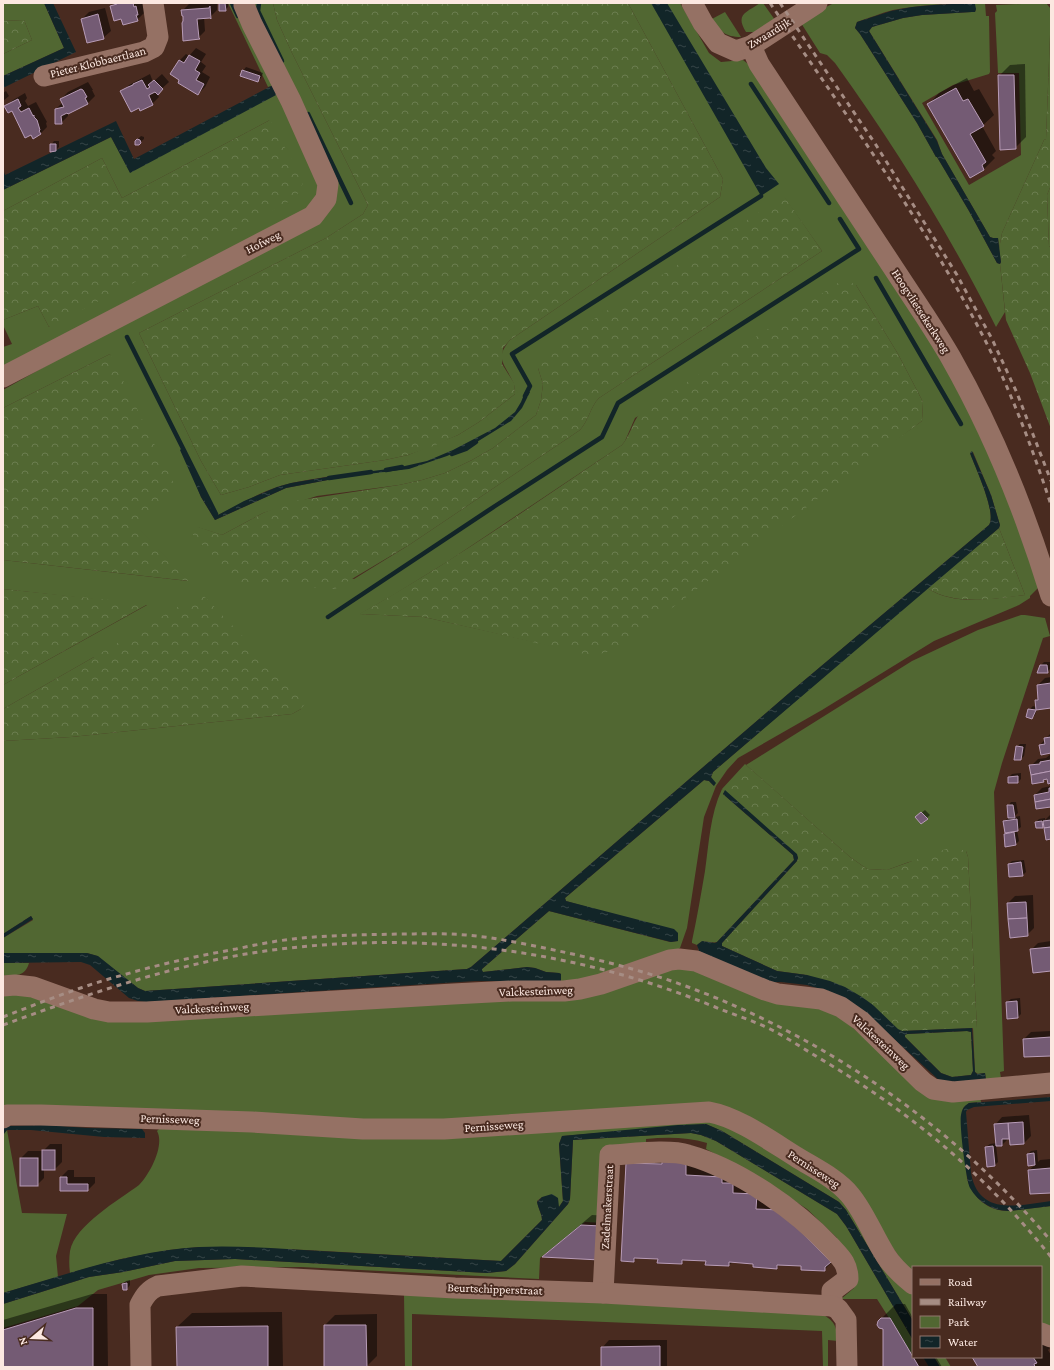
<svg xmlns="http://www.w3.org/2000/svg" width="1054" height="1370" viewBox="0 0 1054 1370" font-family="'Crimson Pro',serif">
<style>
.green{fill:#516732;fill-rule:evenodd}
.forest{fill:url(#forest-crowns)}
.water{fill:url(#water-ripples);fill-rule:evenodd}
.shadow{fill:#0007}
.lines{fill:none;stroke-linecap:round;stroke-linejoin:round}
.stream{stroke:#122528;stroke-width:4.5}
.building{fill:#745b74;stroke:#b89cb7}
.minor{stroke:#957164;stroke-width:21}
.rail{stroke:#a68d84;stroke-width:3;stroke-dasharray:5 5;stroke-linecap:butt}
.labels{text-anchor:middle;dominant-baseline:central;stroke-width:4;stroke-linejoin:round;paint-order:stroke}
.street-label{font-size:12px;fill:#fce8e1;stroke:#492b20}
</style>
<defs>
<pattern id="forest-crowns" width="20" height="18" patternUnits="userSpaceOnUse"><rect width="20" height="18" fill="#516732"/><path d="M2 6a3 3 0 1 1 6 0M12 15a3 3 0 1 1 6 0" fill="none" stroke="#6b7d4f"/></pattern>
<pattern id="water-ripples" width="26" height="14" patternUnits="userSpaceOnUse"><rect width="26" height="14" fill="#122528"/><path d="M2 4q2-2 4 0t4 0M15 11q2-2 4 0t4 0" fill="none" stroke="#354547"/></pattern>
</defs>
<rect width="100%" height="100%" fill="#492b20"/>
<g class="green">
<polygon points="3,3 44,3 64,48 3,76 3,54 32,40 24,20 3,21"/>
<polygon points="228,3 240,3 323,174 317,206 3,373 3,347 12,344 3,325 3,320 38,306 49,327 270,120 122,198 102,158 3,211 3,190 111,137 130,172 273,85 268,87"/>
<path d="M252,3H273L277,20L292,53L368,205L363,214L326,238L139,333L201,461L221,495L249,487L280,475L385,460L408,455L458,435L479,422L515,394C514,390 515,385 513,382C505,364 494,359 510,340L720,197L723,179L628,3H680L709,53L721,62L743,60L757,71L949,369L984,439L1041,585L1030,596V598L1019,605L934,641L822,710L738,758L727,770L716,786L704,817L687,928L680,948L674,952L597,980L561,981V974L559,973L546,972L535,968L527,967L483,972L482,971V969L549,911L670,942L678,941V933L566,901L565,898L704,780L709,781L714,786L711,777L713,772L927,588C956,607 994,598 1025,595L999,528L1000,525L991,495L973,452L970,453C975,467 997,513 989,525L788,694L471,967L467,969L145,991L138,988L97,956L87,953H3V938L33,920L31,916L3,934V741L71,737L292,714L301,709L94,657L3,709V685L147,605L3,589V560L188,581L134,524L110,354L3,408V390L131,318L333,199ZM784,197L822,251L599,398C590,407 589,420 580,430L409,545L354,579L194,526L222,535L263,513L317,496L399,485L422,480L445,473L472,460L493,448L536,415L541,400L543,384L538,368ZM856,285L898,354L923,402L922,421L593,655L424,617L360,614L395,594L450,560L622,445L625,441L635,418ZM182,449L205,496L218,515C238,506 256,494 277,487C295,481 314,479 332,476L333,479L286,488L215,520L201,497Z"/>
<path d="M760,3H763L775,20L757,32H746C735,14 746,13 760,3Z"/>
<path d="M834,3H985L986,16H989L990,72L989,74L953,85L922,103L969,185L1021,155L1019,73H998L995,13L997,11L996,5L1046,3L1051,9L1046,139L1044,140L1002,233L999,249L998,238H993L990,237L942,154L937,140L869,31L872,27L903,18L922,15L972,12H975L976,9L971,3C945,4 919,5 893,10C881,13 869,18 857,22L855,28L860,34L917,123L936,157H937L969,211L997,263L1000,264L1005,312L996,327C950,235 895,146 835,63L827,55L820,53L801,23L822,9Z"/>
<path d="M725,12L741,37C725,37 721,31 710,20Z"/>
<polygon points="1051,185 1051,248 1049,246 1047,195"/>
<polygon points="1021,615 1025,615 1045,618 1050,636 1043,638 1002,763 994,792 1004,1071 1000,1072 1001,1078 986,1080 985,1073 978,1074 975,1072 973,1028 977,1028 968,857 966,851 909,862 887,870 867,869 850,857 746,765 912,661 978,630"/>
<path d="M722,789L725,791L723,794L793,855L794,860L717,942C710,944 704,938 697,945L692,943V941C697,918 701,894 705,871C709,843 710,815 722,789Z"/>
<path d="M3,963H29C25,977 16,975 3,976Z"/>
<path d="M683,964L831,1009L913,1080L980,1096L981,1102L969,1103L963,1108L967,1179C973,1198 988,1211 1009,1211L1051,1206V1330L1041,1327V1267H913V1276L868,1213L724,1111L468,1122L3,1115V993L45,996L74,1007L486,997Z"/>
<polygon points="967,1031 971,1032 973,1071 971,1075 952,1077 941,1073 905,1037 905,1035 907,1034"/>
<path d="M713,1116L841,1188L913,1292V1321L846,1210L839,1202L722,1131L706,1124L562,1136L559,1144L563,1201L559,1207L542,1197L537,1201C538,1208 542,1214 542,1220L501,1261L306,1250L231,1247H199L169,1250L121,1259L70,1273C69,1266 69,1258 70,1251C75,1225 119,1200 139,1185C150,1174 165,1145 157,1131L161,1127Z"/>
<polygon points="7,1130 22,1213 67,1214 56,1256 58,1277 3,1293 3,1135"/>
<path d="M691,1133L701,1135L716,1141L837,1214L846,1226L913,1340V1356L877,1299H841L854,1288L856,1280L836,1244L837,1238L807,1209L751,1173L706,1149L707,1143C687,1137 667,1137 646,1139V1145L606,1148L605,1223L585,1222L540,1258L539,1279L301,1267L199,1268L149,1275L98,1290L78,1306L3,1328V1304L89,1277L123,1272L175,1261L235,1259L487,1273L506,1271L515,1264L568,1204L570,1199L573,1140Z"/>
<path d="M404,1294L820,1313C835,1321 836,1325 838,1341L828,1340V1367H823L822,1331L412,1314V1367H405Z"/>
<polygon points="934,1357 945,1357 951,1367 940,1367"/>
</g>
<g class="forest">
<polygon points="273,3 628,3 723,179 720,197 510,340 503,348 502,364 514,383 515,394 479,422 458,435 431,447 408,455 385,460 280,475 249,487 221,495 201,461 139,333 326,238 363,214 368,205 292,53 277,20"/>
<polygon points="1051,9 1051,185 1047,195 1049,246 1051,248 1051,429 1030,373 1006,320 1000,264 1001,262 999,249 1002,233 1044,140 1046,139"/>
<polygon points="24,20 32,40 3,54 3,21"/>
<polygon points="270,120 299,173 303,183 297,195 292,200 49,327 38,306 3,320 3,211 102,158 122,198"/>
<path d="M784,196L822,251L599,398C590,407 589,420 580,430L409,545L335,589L243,584L206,549L188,529L194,526L222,535L263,513L294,501L399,485L422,480L445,473L472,460L493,448L536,415L541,400L543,384L538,368V359L543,352Z"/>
<path d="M844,279L856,285L898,354L923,402L922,421L617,649L593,656L424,617L359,614C450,564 535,503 622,445C630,436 632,423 640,413Z"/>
<polygon points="110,354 178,492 135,524 189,581 3,560 3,408"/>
<path d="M999,528L1025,595C995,599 955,606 927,588Z"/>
<polygon points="3,589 148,604 3,685"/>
<polygon points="201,593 306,702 301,709 292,714 71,737 3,741 3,709 94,657"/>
<polygon points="745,764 850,857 867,869 887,870 946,849 955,848 966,851 968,857 977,1028 902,1031 898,1030 889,1021 807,975 777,971 722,946 722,943 797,861 798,857 722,789"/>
</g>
<g class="water">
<polygon points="44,3 53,3 76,52 3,88 3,76 64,48"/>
<polygon points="651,3 667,3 766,168 779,184 761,196"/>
<polygon points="971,3 975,4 976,9 975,12 972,12 922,15 903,18 872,27 869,31 937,141 942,154 990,237 993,238 998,238 1001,262 1000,264 997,263 969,211 937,157 936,157 917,123 860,34 855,28 857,22 891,11 912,7 934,5"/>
<polygon points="273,85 278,94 130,173 111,137 3,190 3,169 5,175 116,121 134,159"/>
<polygon points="525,392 530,392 522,408 511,421 472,445 447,456 409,469 368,474 365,472 396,468 427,461 453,450 495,428 515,412 521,402"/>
<polygon points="182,448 205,496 218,515 244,501 277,487 291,483 333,476 333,479 286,488 215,520 201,497 180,450"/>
<path d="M972,451L991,495L1000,525L999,528L713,772L711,777L716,783L714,786L709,781L704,780L565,898L566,901L674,929L678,933V941L671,942L549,911L482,969V970L483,972L527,967L535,968L546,972L559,973L561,974V981H475L146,1002L138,1001L129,998L90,965L81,962L3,963V953H87L98,956L138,988L145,991L467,969L471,967L788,694L989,525C997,513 975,467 970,453Z"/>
<path d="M725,790L797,854L798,858L797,861L722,943V946L777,971L807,975L830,981L845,987L862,997L873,1005L898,1029L902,1031L972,1028L975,1072L977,1074L985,1073L986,1080L948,1084L940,1081L881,1027L833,993L807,985L781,982H766L699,951L697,945L702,941L715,943L717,942L794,860L793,855L723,794ZM967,1031L971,1032L973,1071L971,1075L952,1077L941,1073L905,1037V1035L907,1034Z"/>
<polygon points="31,916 33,919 3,938 3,934"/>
<path d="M1051,1097V1101L974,1107L967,1110L966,1112L971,1173C979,1217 1019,1205 1051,1201V1206L1009,1211C993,1211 978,1202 970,1188C966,1180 959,1124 961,1115C962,1109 964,1106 969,1103Z"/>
<path d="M706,1124L722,1131L839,1202L846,1210L913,1321V1340L846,1226L837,1214L716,1141L701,1135L691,1133L573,1140L570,1199L568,1204L515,1264L506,1271L487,1273L235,1259L175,1261L123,1272L89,1277L3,1304V1293C67,1274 132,1251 199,1247C239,1245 280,1249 320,1251C380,1254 441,1258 501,1261L542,1220C542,1214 538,1208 537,1202L542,1197L552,1194L558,1198L559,1207L563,1201L559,1144L562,1136L678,1125Z"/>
<polygon points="47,1125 87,1128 142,1129 145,1133 145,1138 104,1137 31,1130 7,1130 3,1135 3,1127 6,1126"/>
<polygon points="923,1357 934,1357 940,1367 929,1367"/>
</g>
<g class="shadow">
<polygon points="115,3 144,3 144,13 137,20 122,17 111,6"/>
<polygon points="217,3 217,10 210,17 204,17 205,31 198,38 184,21 182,11 189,4"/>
<polygon points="220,3 228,3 228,7 225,10"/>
<polygon points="105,8 111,31 103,38 82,19 89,12"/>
<polygon points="196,48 206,54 201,62 206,66 202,72 210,77 205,87 198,94 179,61 186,54 189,56"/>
<polygon points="1025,64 1026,137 1015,148 999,76 1010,65"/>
<polygon points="246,67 263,73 261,78 258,81 243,71"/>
<polygon points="150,74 153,82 162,74 169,82 157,93 159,97 152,104 122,92 129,85"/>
<polygon points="967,78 974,91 979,89 994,115 982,126 996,151 992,155 995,158 984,169 971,176 929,104 939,93"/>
<polygon points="88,82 93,90 92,90 95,96 88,103 68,113 68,116 61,123 56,109 63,102 61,99 68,92"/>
<polygon points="6,91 9,96 3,101 3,93"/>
<polygon points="25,93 27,98 25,101 28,106 36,102 47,122 46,123 47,127 40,134 13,109 6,107 13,100"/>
<polygon points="141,136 144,137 144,139 138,144 136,141"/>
<polygon points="54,141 59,141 59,147 56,150 51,145"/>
<polygon points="1044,662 1050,662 1050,669 1047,672 1041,665"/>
<polygon points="1051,677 1051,707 1037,709 1035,715 1032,718 1029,710 1033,706 1036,707 1036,700 1039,697 1038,685 1045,678"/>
<polygon points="1051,733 1051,752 1040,745"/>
<polygon points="1020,744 1026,744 1024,756 1021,759 1017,747"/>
<polygon points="1051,754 1051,782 1048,778 1043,781 1031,766 1038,759 1046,758"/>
<polygon points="1021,773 1021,779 1018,782 1009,777 1012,774"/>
<polygon points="1051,786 1051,805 1035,795 1042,788"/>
<polygon points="1011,802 1016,802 1018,813 1014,817 1020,816 1021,827 1017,830 1019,841 1016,844 1005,834 1008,831 1004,821 1009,818 1008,806"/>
<polygon points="925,810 930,815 927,818 920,814"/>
<polygon points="1051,814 1051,838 1044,824 1042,827 1036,822 1039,819 1045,818 1045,820"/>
<polygon points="1024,860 1026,872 1023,875 1009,864 1012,861"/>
<polygon points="1033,895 1034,928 1027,935 1008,903 1015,896"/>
<polygon points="1051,941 1051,970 1031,950 1038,943"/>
<polygon points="1020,998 1021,1014 1018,1017 1007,1002 1011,999"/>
<polygon points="1051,1031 1051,1055 1024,1039 1031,1032"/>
<polygon points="1029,1115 1031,1136 1024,1143 1010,1137 1002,1145 996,1145 998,1162 995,1165 986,1147 990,1144 997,1143 995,1125 1002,1117"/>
<polygon points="50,1144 62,1144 62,1162 55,1169 44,1169 44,1178 37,1185 21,1158 28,1151 43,1151"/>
<polygon points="1037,1150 1038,1162 1040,1160 1051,1159 1051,1192 1029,1170 1036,1164 1029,1165 1028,1154 1031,1151"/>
<polygon points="638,1152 732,1167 835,1259 824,1270 802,1265 780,1264 777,1268 754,1263 733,1262 729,1265 707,1260 685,1259 681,1263 659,1258 637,1257 634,1261"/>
<polygon points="68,1170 74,1170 74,1177 95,1177 95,1183 88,1190 61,1190 61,1177"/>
<polygon points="592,1215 612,1216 610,1249 544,1257 554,1247"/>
<polygon points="130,1280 130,1285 127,1289 123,1289 123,1284 126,1281"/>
<polygon points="92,1294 107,1294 108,1367 3,1367 3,1320"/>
<polygon points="896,1304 905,1304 913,1318 913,1357 936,1357 942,1367 884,1367 884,1328 879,1321"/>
<polygon points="282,1312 283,1367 178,1367 177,1327 192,1313"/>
<polygon points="377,1314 377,1356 366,1367 325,1367 324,1326 335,1315"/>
<polygon points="1041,1337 1045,1338 1050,1348 1048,1350 1051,1355 1051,1367 979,1367 973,1357 1041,1357"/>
<polygon points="609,1340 667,1340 667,1367 602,1367 602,1348"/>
</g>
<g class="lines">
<g class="stream">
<polyline points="232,3 238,16"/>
<polyline points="259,3 258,11 282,61"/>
<polyline points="751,84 829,203"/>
<polyline points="308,114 351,203"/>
<polyline points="876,278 961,424"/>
<polyline points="127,337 216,514"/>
<polyline points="525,396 530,386 512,354 761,196"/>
<polyline points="452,454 466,449 476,442"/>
<polyline points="386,470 402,467"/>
<polyline points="329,478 371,472"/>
<polyline points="328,617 495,506 602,437 618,403 859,249 840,219"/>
</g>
</g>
<g class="building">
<polygon points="117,3 133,3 134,7 136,6 138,15 136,15 138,21 123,25 121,19 114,21 110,6 117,4"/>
<polygon points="219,3 225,3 226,11 219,11"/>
<polygon points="210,6 211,19 210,18 197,19 199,38 200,39 183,41 182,23 183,21 183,16 182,16 181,10 209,8"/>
<polygon points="98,14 104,39 87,43 81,19"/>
<polygon points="189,55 200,61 195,70 200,73 196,80 204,84 198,95 178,83 179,80 170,74 179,60 184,63"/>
<polygon points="242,70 260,76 258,82 240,76"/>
<polygon points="998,75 1014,75 1016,149 1000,150"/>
<polygon points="142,80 147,89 150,87 148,85 154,80 163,89 158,95 155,92 149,95 149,96 153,105 140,111 139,108 131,112 120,91 128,87 133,85 133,84"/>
<polygon points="956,88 963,101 968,99 984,126 970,134 986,162 982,165 984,170 970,178 927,104"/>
<polygon points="81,89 83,90 87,97 85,98 88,104 68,114 67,113 61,116 62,124 55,124 55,109 64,107 60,99"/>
<polygon points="18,99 21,106 18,108 21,112 29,108 33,116 34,115 34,117 37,120 40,130 39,131 41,134 33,139 31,135 25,138 12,111 8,113 4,106"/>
<polygon points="137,139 140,140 141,143 139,145 135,145 135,141"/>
<polygon points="50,144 56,144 56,151 50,152"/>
<polygon points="1040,665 1047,665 1048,673 1037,673"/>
<polygon points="1051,683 1051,708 1036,710 1035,700 1038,700 1037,685"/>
<polygon points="1028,709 1036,710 1032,719 1026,717"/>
<polygon points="1051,737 1051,753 1041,755 1039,745 1045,744 1044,738"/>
<polygon points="1016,746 1023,747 1021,760 1014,760"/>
<polygon points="1051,760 1051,771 1031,775 1029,765 1040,764 1040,762"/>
<polygon points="1051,771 1051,783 1048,784 1047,779 1043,780 1044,782 1032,784 1031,775"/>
<polygon points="1018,776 1018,783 1008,783 1008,777"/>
<polygon points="1049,788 1051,788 1051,799 1035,802 1034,795 1049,792"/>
<polygon points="1051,799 1051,807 1036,809 1035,802"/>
<polygon points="1007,805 1013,805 1015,818 1008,818"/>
<polygon points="921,812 928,819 921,824 915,817"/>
<polygon points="1017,819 1018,831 1005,833 1003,821"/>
<polygon points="1051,820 1051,827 1044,828 1043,821"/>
<polygon points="1042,821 1043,828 1036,828 1035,822"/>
<polygon points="1051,827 1051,839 1046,840 1044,828"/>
<polygon points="1014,832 1016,845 1005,847 1004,834"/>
<polygon points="1021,862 1023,876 1009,877 1008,864"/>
<polygon points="1026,902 1027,918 1008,919 1007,903"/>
<polygon points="1027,918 1028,936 1010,938 1008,919"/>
<polygon points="1051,947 1051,971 1033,973 1030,949"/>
<polygon points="1017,1001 1018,1018 1007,1019 1006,1002"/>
<polygon points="1051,1037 1051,1056 1024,1057 1023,1039"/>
<polygon points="1023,1122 1024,1144 1010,1145 1008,1123"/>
<polygon points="1008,1123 1009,1139 1002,1139 1002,1146 996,1146 994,1124"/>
<polygon points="993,1146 995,1166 987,1167 985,1147"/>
<rect x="42" y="1150" width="13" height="20"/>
<polygon points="1034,1153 1035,1165 1028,1166 1027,1154"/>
<rect x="20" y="1158" width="18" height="28"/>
<polygon points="662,1159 686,1160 686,1175 722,1177 722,1183 733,1183 733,1193 757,1194 756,1209 780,1210 831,1262 825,1267 825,1271 801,1270 801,1266 777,1265 777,1269 753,1267 753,1264 729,1262 729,1266 705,1265 706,1261 682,1260 682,1264 657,1263 658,1259 634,1258 634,1262 621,1261 626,1163 662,1164"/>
<polygon points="1051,1168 1051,1193 1030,1194 1028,1170"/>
<polygon points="60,1177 67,1177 67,1184 88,1184 88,1191 60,1191"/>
<polygon points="581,1225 601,1226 600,1260 542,1257"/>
<polygon points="127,1283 127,1290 123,1290 122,1284"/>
<polygon points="76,1308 93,1308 93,1367 3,1367 3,1330"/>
<polygon points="881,1318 890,1318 919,1367 883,1367 883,1329 879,1328 877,1325 878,1321"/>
<polygon points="324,1325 366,1325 367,1367 324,1367"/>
<polygon points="268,1326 268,1367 177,1367 176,1327"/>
<polygon points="660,1346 660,1367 601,1367 601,1347"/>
<polygon points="972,1357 1033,1357 1037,1363 1034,1364 1035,1367 978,1367"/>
</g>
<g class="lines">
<g class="minor">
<polyline points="692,3 703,23 718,43 736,51 751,46 817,3"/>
<path d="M751,46L759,64L925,316C934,330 943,344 951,358C993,432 1026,514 1051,596"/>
<polyline points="44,76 144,52 154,47 158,37 153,3"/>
<polyline points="3,377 313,216 326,199 328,184 291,101 252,24 244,5 245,3"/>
<polyline points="3,986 15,985 33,987 94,1009 109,1012 147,1012 453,994 512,991 564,991 580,989 601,984 670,960 679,959 696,961 765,990 778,994 821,999 841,1007 861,1021 923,1082 933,1089 953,1092 1051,1083"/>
<path d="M3,1118L7,1115H41L252,1122L363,1129H444L709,1112C738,1117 772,1142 798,1158C816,1169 837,1179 850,1195C865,1213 873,1236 886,1256C893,1267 903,1276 913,1284"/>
<path d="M603,1293L610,1155C631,1154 669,1149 688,1155C738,1169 795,1209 830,1246C840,1257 848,1263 848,1279L832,1291V1306"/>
<polyline points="1041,1333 1051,1337"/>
<path d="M141,1367L140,1305C145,1295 149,1290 158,1286L242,1276L455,1288L603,1293L832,1306L838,1309L846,1320L847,1367"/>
</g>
<g class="rail">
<path d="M770,3C845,114 925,223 986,342C1012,394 1033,450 1051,505"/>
<polyline points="780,3 876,145 957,275 992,339 1017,393 1051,481"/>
<path d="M3,1017C42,1002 82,986 123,975C160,964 198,956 236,949C255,945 274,941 293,939C327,935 362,935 397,934C420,934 443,933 466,935C500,938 535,946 568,953C612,963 655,974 696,990C833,1042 957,1130 1051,1241"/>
<path d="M3,1025C88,994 175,964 265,951C418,930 572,948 715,1007C734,1015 755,1021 774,1031C789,1039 804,1049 819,1058C909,1111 985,1174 1051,1257"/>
</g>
</g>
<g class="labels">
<g class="street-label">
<text transform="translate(769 33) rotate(-31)">Zwaardijk</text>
<text transform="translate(98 62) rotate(-14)">Pieter Klobbaertlaan</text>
<text transform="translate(263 242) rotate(-27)">Hofweg</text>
<text transform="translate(921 311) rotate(57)">Hoogvlietsekerkweg</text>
<text transform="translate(536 991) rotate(-2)">Valckesteinweg</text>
<text transform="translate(212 1008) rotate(-3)">Valckesteinweg</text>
<text transform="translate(881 1042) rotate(43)">Valckesteinweg</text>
<text transform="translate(170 1119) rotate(2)">Pernisseweg</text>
<text transform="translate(494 1126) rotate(-4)">Pernisseweg</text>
<text transform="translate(814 1169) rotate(33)">Pernisseweg</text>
<text transform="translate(607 1207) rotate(-87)">Zadelmakerstraat</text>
<text transform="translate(495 1289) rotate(2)">Beurtschipperstraat</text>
</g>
</g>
<rect width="1054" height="1370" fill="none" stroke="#fce8e1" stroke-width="8"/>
<rect x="912" y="1266" width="130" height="92" fill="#492b20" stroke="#91776d"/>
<rect x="920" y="1279" width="20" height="6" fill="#957164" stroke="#91776d"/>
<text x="948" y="1286" font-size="12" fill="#fce8e1">Road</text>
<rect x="920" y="1299" width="20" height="6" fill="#a68d84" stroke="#91776d"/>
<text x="948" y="1306" font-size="12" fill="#fce8e1">Railway</text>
<rect x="920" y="1316" width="20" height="12" fill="#516732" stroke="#91776d"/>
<text x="948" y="1326" font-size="12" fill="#fce8e1">Park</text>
<rect x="920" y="1336" width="20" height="12" fill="url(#water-ripples)" stroke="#91776d"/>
<text x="948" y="1346" font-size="12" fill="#fce8e1">Water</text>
<g transform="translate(32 1338) rotate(251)" stroke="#492b20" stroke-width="3" paint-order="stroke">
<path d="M0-3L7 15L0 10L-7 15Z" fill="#fce8e1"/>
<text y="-6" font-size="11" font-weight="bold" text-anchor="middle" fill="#fce8e1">N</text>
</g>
</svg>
